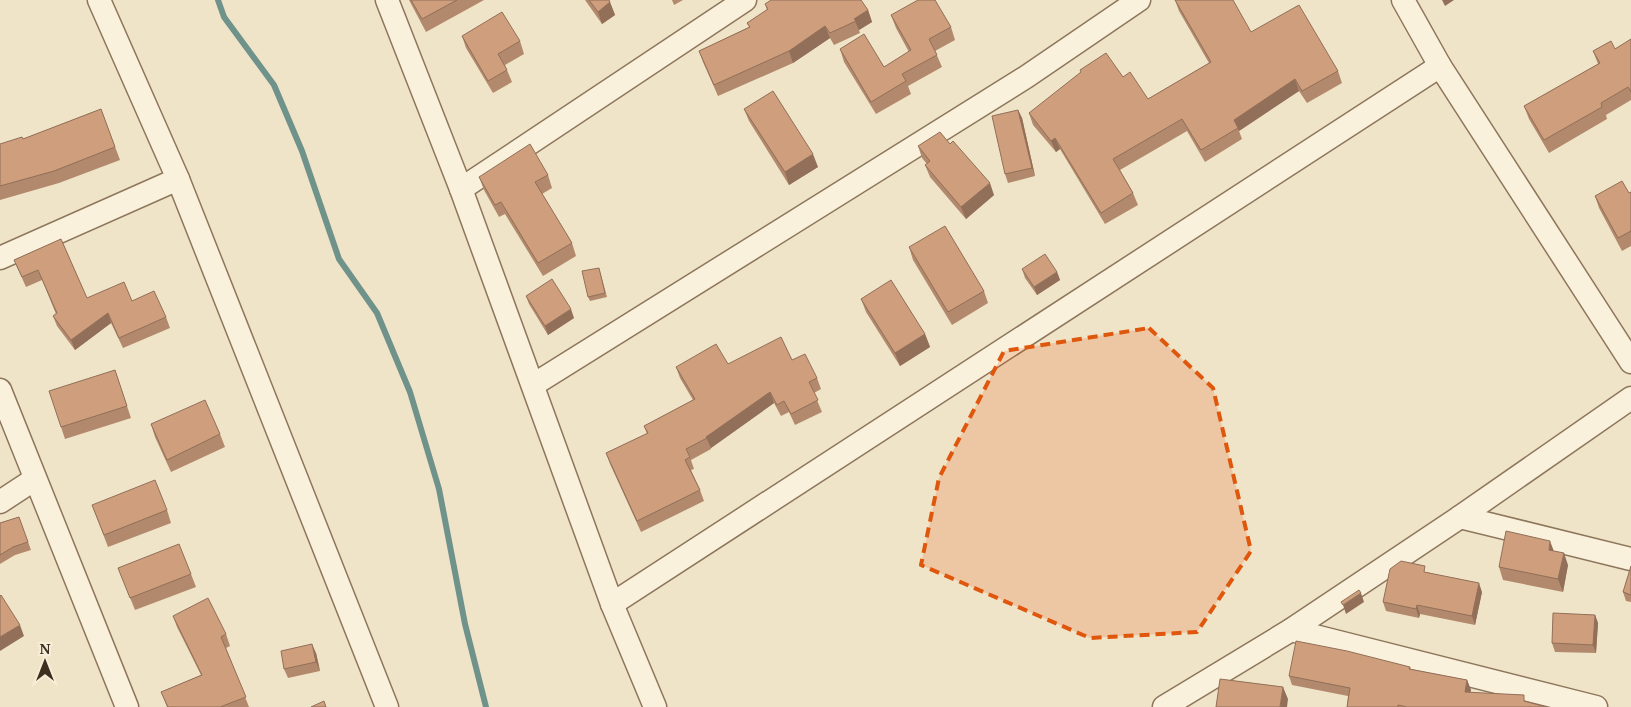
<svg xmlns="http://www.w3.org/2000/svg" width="1631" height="707" viewBox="0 0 1631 707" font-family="'Noto Serif',serif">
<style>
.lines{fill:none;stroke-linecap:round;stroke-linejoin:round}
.stream{stroke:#6f938a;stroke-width:6}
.minor-casing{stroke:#8d765c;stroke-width:25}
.minor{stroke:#faf1dc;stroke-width:22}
.wall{fill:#b2896c}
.shaded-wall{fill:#916f58}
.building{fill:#cf9f7d;stroke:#916f58}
.marked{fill:#df570d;fill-opacity:0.2;stroke:#df570d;stroke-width:4;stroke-dasharray:10 6;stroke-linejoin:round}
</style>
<rect width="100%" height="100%" fill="#f0e4c8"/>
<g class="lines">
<polyline class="stream" points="218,0 224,17 274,85 302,151 339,259 377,313 410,392 439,489 465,624 486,707"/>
<g class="minor-casing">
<g id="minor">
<polyline points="99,0 178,179 387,707"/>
<polyline points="387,0 461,189 612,604 655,707"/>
<polyline points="1403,0 1440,66 1631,362"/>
<polyline points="461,189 745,0"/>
<polyline points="0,258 178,179"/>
<polyline points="533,385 1026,77 1139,0"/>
<polyline points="0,390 127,707"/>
<polyline points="0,502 35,479"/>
<polyline points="1460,517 1631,559"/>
<polyline points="612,604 1440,66"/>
<polyline points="1291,630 1596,707"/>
<polyline points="1164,707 1291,630 1460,517 1631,398"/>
</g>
</g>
<use href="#minor" class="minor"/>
</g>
<g class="wall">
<polygon points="409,0 484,0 426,32"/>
<polygon points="585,0 609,0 615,15 602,24"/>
<polygon points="672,0 683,0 674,5"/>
<polygon points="1175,0 1251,32 1338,71 1342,83 1307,103 1299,91 1239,131 1242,139 1205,162 1187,131 1120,170 1133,193 1138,205 1105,224 1060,149 1056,152 1033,125 1029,113 1123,77 1148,99 1209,63 1179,11"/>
<polygon points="765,4 868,10 872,22 859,30 860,33 834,45 830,38 793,63 718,96 703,62 699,51 749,27 747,23 767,10"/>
<polygon points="891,15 951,27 955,40 935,51 942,67 908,86 911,94 876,114 844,62 840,49 884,67 909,52 896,28"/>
<polygon points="462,36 520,41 524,54 505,65 507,70 512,82 493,93 466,48"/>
<polygon points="1631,39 1631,100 1606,115 1607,119 1549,153 1529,119 1524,106 1598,64 1593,51 1615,49"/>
<polygon points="101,109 120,160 59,183 0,200 0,144 23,139"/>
<polygon points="744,109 818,167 789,185 749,121"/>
<polygon points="1018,110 1022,118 1035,176 1008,183 1005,174"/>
<polygon points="918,146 994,195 966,219 930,177 925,165 927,164 922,158"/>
<polygon points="548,175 552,188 542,194 572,243 576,256 543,276 505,214 499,217 484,190 479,177"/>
<polygon points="1631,192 1631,246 1622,251 1599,208 1595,196 1629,193"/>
<polygon points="61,239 87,298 132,301 166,317 170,328 123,348 111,323 75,350 57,326 53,316 56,314 42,280 26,287 14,260"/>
<polygon points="909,247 984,291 988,303 952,325 913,260"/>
<polygon points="599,268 607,297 590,301 588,297"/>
<polygon points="1022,269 1057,272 1060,280 1037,295 1025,278"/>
<polygon points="526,296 574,318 548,335 529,304"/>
<polygon points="861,299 925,334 930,347 900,366 866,312"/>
<polygon points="792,360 817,378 821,389 814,393 822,412 795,425 789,412 781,416 774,403 711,448 711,449 691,460 694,469 691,470 700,490 704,501 641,532 610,464 606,453 647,434 644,426 693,400 680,378 676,367"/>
<polygon points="115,370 131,418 65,439 61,427"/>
<polygon points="151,424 220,434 225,447 171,472 155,437"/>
<polygon points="92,505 167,510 171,523 108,547"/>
<polygon points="19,517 31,550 15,555 0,564 0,523"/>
<polygon points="1568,565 1563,592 1503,580 1499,567"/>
<polygon points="1631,566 1631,602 1626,601 1623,592"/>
<polygon points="118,568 191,574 196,587 135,610"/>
<polygon points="1427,572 1482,592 1475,625 1420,614 1419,618 1386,611 1383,602"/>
<polygon points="1595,615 1598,623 1596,653 1555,652 1552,643"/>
<polygon points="173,616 226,634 230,646 226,648 249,707 167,707 161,692 201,675 177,627"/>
<polygon points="316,653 320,671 288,678 284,669"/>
<polygon points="1410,667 1411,669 1467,680 1471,690 1470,692 1526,702 1546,707 1347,707 1348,696 1292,685 1289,676"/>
</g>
<g class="shaded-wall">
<polygon points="1442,0 1454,0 1445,6"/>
<polygon points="610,2 615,15 602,24 598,12"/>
<polygon points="868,10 872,22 859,30 854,19"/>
<polygon points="825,26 830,38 793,63 789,51"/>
<polygon points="1295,79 1299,91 1239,131 1234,120"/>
<polygon points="1018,110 1022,118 1035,176 1032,168"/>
<polygon points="1055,138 1060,149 1056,152 1051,141"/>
<polygon points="813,154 818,167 789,185 785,172"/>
<polygon points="990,183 994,195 966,219 961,207"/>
<polygon points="1057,272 1060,280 1037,295 1034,287"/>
<polygon points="571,309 574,318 548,335 545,326"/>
<polygon points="108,313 111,323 75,350 71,340"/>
<polygon points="925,334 930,347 900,366 895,353"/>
<polygon points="770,392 774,403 711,448 706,437"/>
<polygon points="1550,541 1555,554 1549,550"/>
<polygon points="1564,553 1568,565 1563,592 1558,579"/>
<polygon points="1479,583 1482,592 1475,625 1472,616"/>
<polygon points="1361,593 1364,602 1346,614 1343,605"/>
<polygon points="1417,605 1420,614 1419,618 1416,609"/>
<polygon points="1595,615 1598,623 1596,653 1593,645"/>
<polygon points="20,625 24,636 0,651 0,637"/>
<polygon points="312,644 316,653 320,671 316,662"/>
<polygon points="1467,680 1471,690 1468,701 1465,692"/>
<polygon points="1283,687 1288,699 1287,707 1280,707"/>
</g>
<g class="building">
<polygon points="411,0 457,0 422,19"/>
<polygon points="589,0 609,0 610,2 598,12"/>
<polygon points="771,0 861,0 868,10 854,19 856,21 830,33 825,26 789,51 714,85 699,51 750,27 747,23 768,9 765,4"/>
<polygon points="918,0 935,0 951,27 929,39 937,55 902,74 906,81 871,102 840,49 864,34 884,67 911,50 891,15"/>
<polygon points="1175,0 1233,0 1251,32 1299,5 1338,71 1302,91 1295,79 1234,120 1238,128 1201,150 1182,119 1113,159 1133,193 1101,213 1055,138 1051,141 1029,113 1081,72 1080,70 1106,53 1123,77 1130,72 1148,99 1211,62"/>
<polygon points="502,12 520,41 498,54 507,70 488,81 462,36"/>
<polygon points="1631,39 1631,92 1628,87 1601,103 1602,107 1544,140 1524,106 1600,63 1593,51 1611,41 1615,49"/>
<polygon points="773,91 813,154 785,172 744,109"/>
<polygon points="101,109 115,147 54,171 0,186 0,144 22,137 23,139"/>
<polygon points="1018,110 1032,168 1005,174 992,116"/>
<polygon points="940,132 950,144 953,141 990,183 961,207 925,165 930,161 918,146"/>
<polygon points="530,144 548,175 535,182 572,243 538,263 501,202 495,205 479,177"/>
<polygon points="1622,181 1629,193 1631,192 1631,231 1618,238 1595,196"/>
<polygon points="945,226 984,291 948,312 909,247"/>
<polygon points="61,239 87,298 124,282 132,301 154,291 166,317 119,338 108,313 71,340 53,316 57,313 38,270 22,277 14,260"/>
<polygon points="1045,254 1057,272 1034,287 1022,269"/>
<polygon points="599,268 605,293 588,297 582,271"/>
<polygon points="552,279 571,309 545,326 526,296"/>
<polygon points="891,280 925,334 895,353 861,299"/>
<polygon points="781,337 792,360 805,354 817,378 809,382 818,400 791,414 784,401 777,405 770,392 706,437 707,438 686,449 690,457 685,460 700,490 637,521 606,453 648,433 644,426 695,399 676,367 716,344 728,364"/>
<polygon points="115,370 127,406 61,427 49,391"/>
<polygon points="205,400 220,434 167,460 151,424"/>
<polygon points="155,480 167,510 104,535 92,505"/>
<polygon points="19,517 28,542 13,547 0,555 0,523"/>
<polygon points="1506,531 1550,541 1549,550 1564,553 1558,579 1499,567"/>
<polygon points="179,544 191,574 130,598 118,568"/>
<polygon points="1401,561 1425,566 1424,572 1479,583 1472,616 1417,605 1416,609 1383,602 1390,569"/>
<polygon points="1631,566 1631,595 1623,592"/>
<polygon points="1359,590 1361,593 1343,605 1341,602"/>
<polygon points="1,595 20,625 0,637 0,596"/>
<polygon points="208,598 226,634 221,637 246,697 220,707 168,707 161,692 202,675 173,616"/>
<polygon points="1553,613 1595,615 1593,645 1552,643"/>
<polygon points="1296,641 1347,651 1410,667 1409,669 1467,680 1465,692 1524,695 1524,701 1546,707 1407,707 1398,705 1398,707 1347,707 1350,688 1289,676"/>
<polygon points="312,644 316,662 284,669 281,651"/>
<polygon points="1220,679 1283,687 1280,707 1216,707"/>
<polygon points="324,701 326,707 311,707"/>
</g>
<path class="marked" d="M1149,328L1213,388L1251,551L1197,632L1090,638L921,565L939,478L1004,351Z"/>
<g transform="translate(45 662)" stroke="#f7eed8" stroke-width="4" paint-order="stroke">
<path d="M0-4L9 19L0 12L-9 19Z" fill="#3d2e20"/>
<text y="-8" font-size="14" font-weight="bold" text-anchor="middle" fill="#3d2e20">N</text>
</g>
</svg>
